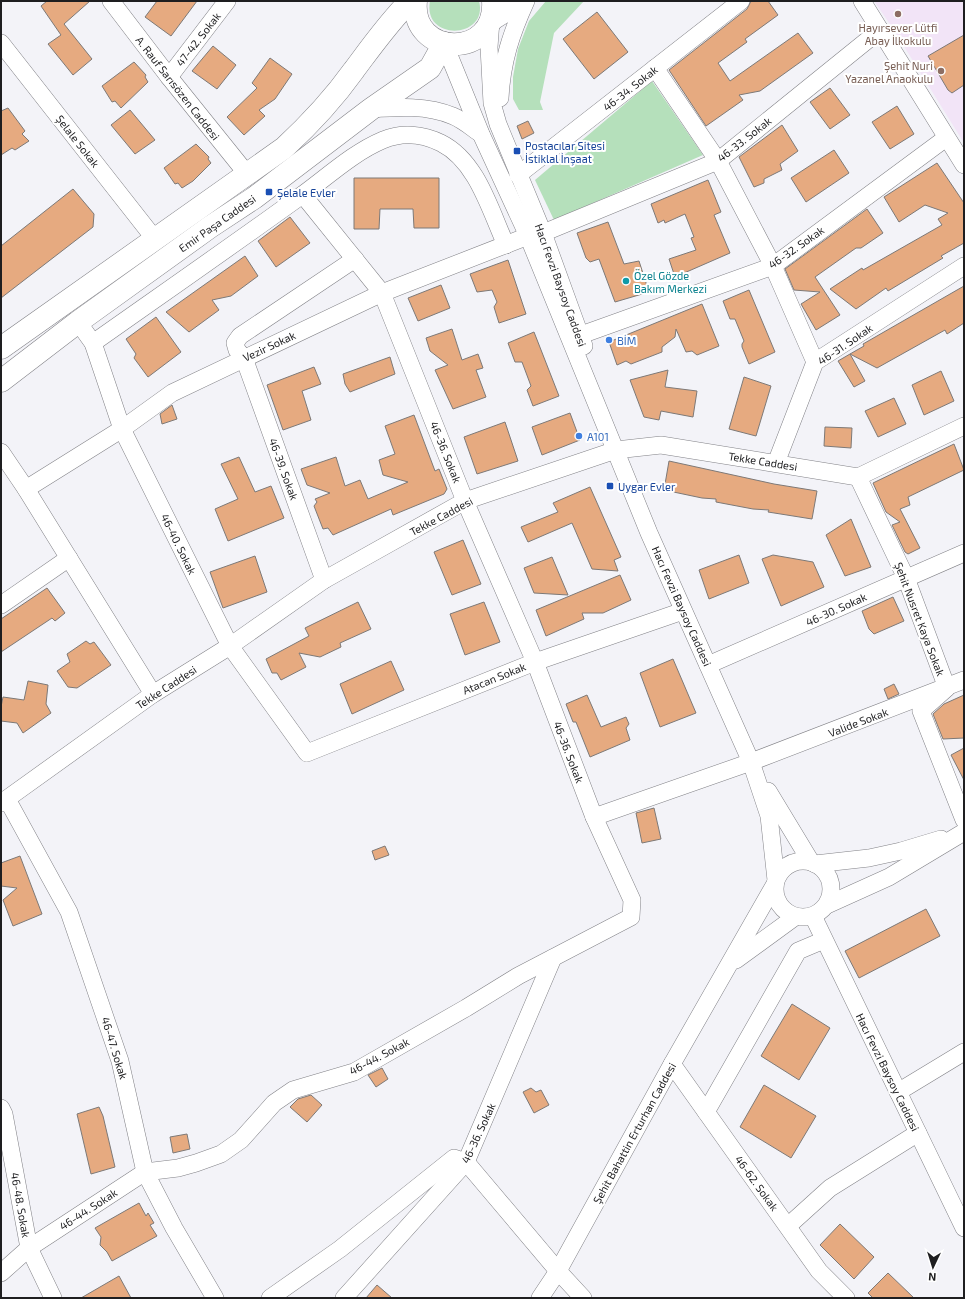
<svg xmlns="http://www.w3.org/2000/svg" width="965" height="1299" viewBox="0 0 965 1299" font-family="'Exo 2',sans-serif">
<style>
.education{fill:#f2e4f7}
.green{fill:#b5e0bb}
.building{fill:#e6aa80;stroke:#7d7977}
.lines{fill:none;stroke-linecap:round;stroke-linejoin:round}
.minor-casing{stroke:#828287;stroke-width:18}
.major-casing{stroke:#828287;stroke-width:23}
.minor{stroke:#fff;stroke-width:17}
.major{stroke:#fff;stroke-width:22}
.education-dot{fill:#8d6e63;stroke:#fff;stroke-width:1.5}
.transit-dot{fill:#1a4fb4;stroke:#fff;stroke-width:1.5}
.culture-dot{fill:#0f9aa8;stroke:#fff;stroke-width:1.5}
.shop-dot{fill:#3f7fe0;stroke:#fff;stroke-width:1.5}
.labels{text-anchor:middle;dominant-baseline:central;stroke-width:4;stroke-linejoin:round;paint-order:stroke}
.education-label{font-size:11px;fill:#785e54;stroke:#fff}
.street-label{font-size:11px;fill:#1e1e20;stroke:#fff}
.transit-label{font-size:11px;fill:#164399;stroke:#fff;text-anchor:start}
.culture-label{font-size:11px;fill:#0d838f;stroke:#fff;text-anchor:start}
.shop-label{font-size:11px;fill:#366cbe;stroke:#fff;text-anchor:start}
</style>
<rect width="100%" height="100%" fill="#f3f3f8"/>
<polygon class="education" points="874,1 964,1 964,143 892,27"/>
<g class="green">
<path d="M430,1H479C489,39 422,42 430,1Z"/>
<polygon points="546,1 584,1 554,33 540,102 543,110 519,110 513,99 513,77 518,49 529,21"/>
<polygon points="652,81 703,155 554,220 535,180"/>
</g>
<g class="building">
<polygon points="47,1 90,1 64,24 92,59 73,75 48,44 61,35 41,6"/>
<polygon points="157,1 197,1 171,36 145,17"/>
<polygon points="751,1 768,1 778,15 745,39 747,42 718,63 730,81 798,33 813,53 760,91 739,95 743,100 706,126 669,70 747,9"/>
<polygon points="597,12 628,52 594,79 563,39"/>
<polygon points="964,35 964,85 952,93 948,90 928,56"/>
<polygon points="213,46 236,65 217,89 192,71"/>
<polygon points="270,58 292,74 275,99 259,110 265,116 244,135 227,117 257,88 252,83"/>
<polygon points="134,62 146,75 145,77 148,82 121,108 115,101 112,102 102,86"/>
<polygon points="830,88 850,115 830,129 810,102"/>
<polygon points="897,106 914,134 890,149 872,122"/>
<polygon points="8,108 25,131 22,134 29,141 15,150 12,148 1,155 1,111"/>
<polygon points="130,110 155,140 135,154 111,125"/>
<polygon points="528,121 534,133 522,139 517,126"/>
<polygon points="782,125 798,151 780,164 782,170 764,179 764,183 754,187 739,157"/>
<polygon points="196,144 209,157 208,159 211,163 193,181 182,188 178,183 175,184 164,168"/>
<polygon points="834,150 849,173 806,202 791,178"/>
<polygon points="937,163 964,203 964,243 941,256 943,258 888,291 886,288 856,309 830,289 862,268 863,270 942,225 938,219 948,213 925,205 899,222 884,197"/>
<polygon points="354,178 439,178 439,228 414,228 413,209 380,209 379,229 354,229"/>
<polygon points="708,180 721,212 714,215 730,253 675,277 669,259 696,250 691,238 694,237 685,214 665,223 664,220 658,223 651,204"/>
<polygon points="73,189 94,214 93,227 1,298 1,246"/>
<polygon points="867,209 883,233 861,248 856,248 815,277 840,315 816,330 801,304 820,292 794,290 785,269"/>
<polygon points="290,217 310,243 276,267 258,241"/>
<polygon points="608,222 624,264 639,261 649,292 615,302 599,259 590,262 586,258 577,233"/>
<polygon points="245,256 258,276 231,296 212,300 219,310 189,332 166,312"/>
<polygon points="508,260 526,314 499,323 494,307 497,302 492,290 477,292 470,274"/>
<polygon points="441,285 450,308 418,321 408,298"/>
<polygon points="964,286 964,323 947,334 945,330 877,368 850,354 864,346 863,344"/>
<polygon points="749,290 775,352 749,364 742,347 742,344 744,341 735,319 730,319 723,301"/>
<polygon points="702,304 719,346 697,355 692,351 686,352 676,329 675,337 662,347 662,352 631,364 626,361 617,365 609,342"/>
<polygon points="156,317 181,352 148,377 134,358 136,354 126,339"/>
<polygon points="452,329 462,360 478,354 483,368 476,370 486,397 453,409 435,370 448,365 430,351 426,338"/>
<polygon points="534,332 559,396 533,406 527,390 531,386 522,362 515,362 508,343"/>
<polygon points="850,354 865,381 854,387 838,361"/>
<polygon points="390,357 395,374 350,392 345,384 343,374"/>
<polygon points="314,367 321,384 302,391 311,420 283,430 267,385"/>
<polygon points="668,370 665,387 697,391 693,417 661,411 659,420 644,417 630,380"/>
<polygon points="941,371 954,401 924,415 912,385"/>
<polygon points="744,377 771,386 756,436 729,429"/>
<polygon points="894,398 906,424 878,437 865,411"/>
<polygon points="172,405 177,419 162,424 160,414"/>
<polygon points="570,413 580,440 542,455 532,427"/>
<polygon points="414,415 435,471 439,469 447,489 444,494 393,515 391,509 333,535 328,528 323,529 314,506 317,502 315,499 330,493 307,485 301,469 336,457 345,486 360,480 368,499 408,482 383,475 379,460 395,454 385,426"/>
<polygon points="505,422 518,461 477,474 464,437"/>
<polygon points="825,427 852,428 851,448 824,446"/>
<polygon points="954,444 964,470 908,497 910,505 900,509 920,548 908,554 905,552 892,525 900,522 886,512 873,483"/>
<polygon points="239,457 255,492 271,486 284,518 228,541 215,509 238,499 221,464"/>
<polygon points="669,461 774,484 817,491 812,519 768,512 769,510 753,509 716,502 716,499 702,498 664,490"/>
<polygon points="590,487 621,557 614,560 618,571 592,569 572,523 528,542 521,527 558,512 553,503"/>
<polygon points="851,519 871,567 845,576 826,535"/>
<polygon points="463,540 481,584 452,595 434,552"/>
<polygon points="739,555 749,583 709,599 699,570"/>
<polygon points="773,555 813,562 824,587 781,606 762,559"/>
<polygon points="255,556 267,592 223,608 210,572"/>
<polygon points="552,557 568,595 534,593 524,568"/>
<polygon points="620,575 631,600 603,613 582,613 584,619 546,636 536,610"/>
<polygon points="47,588 65,613 55,621 52,618 1,652 1,619"/>
<polygon points="893,597 904,621 874,634 869,629 862,611"/>
<polygon points="358,602 371,629 340,643 341,647 320,657 299,653 306,667 281,680 277,673 272,673 266,659 309,636 305,628"/>
<polygon points="484,602 500,642 465,655 450,614"/>
<polygon points="86,641 90,644 94,642 111,665 77,688 68,687 57,671 70,662 67,654"/>
<polygon points="673,659 696,713 660,727 640,673"/>
<polygon points="391,661 404,690 352,714 340,684"/>
<polygon points="28,681 48,685 46,704 51,713 23,733 17,723 1,721 1,707 3,697 24,700"/>
<polygon points="894,684 899,694 888,699 884,689"/>
<polygon points="587,695 601,727 626,717 629,724 626,728 630,740 590,757 576,722 573,722 566,704"/>
<polygon points="964,695 964,738 943,739 933,714 944,704"/>
<polygon points="964,748 964,780 951,755"/>
<polygon points="654,808 661,839 642,843 636,813"/>
<polygon points="385,846 389,855 375,860 372,851"/>
<polygon points="20,856 42,914 13,926 3,900 17,888 1,886 1,863"/>
<polygon points="926,909 940,936 859,978 845,951"/>
<polygon points="792,1004 830,1028 799,1080 761,1056"/>
<polygon points="382,1068 388,1079 376,1087 368,1075"/>
<polygon points="764,1085 816,1116 791,1158 740,1127"/>
<polygon points="531,1088 536,1092 541,1090 549,1105 534,1113 523,1092"/>
<polygon points="311,1095 322,1105 307,1122 290,1107 298,1099"/>
<polygon points="99,1107 103,1116 115,1167 91,1174 77,1114"/>
<polygon points="187,1134 190,1149 173,1153 170,1137"/>
<polygon points="139,1203 146,1216 148,1213 154,1223 150,1225 157,1236 112,1261 107,1252 100,1245 101,1237 95,1228"/>
<polygon points="840,1224 874,1257 854,1279 820,1245"/>
<polygon points="888,1273 914,1298 873,1298 868,1293"/>
<polygon points="119,1276 131,1298 81,1298"/>
<polygon points="377,1285 392,1298 366,1298"/>
</g>
<g class="lines">
<g class="minor-casing">
<g id="minor">
<polyline points="111,1 169,77 247,174"/>
<polyline points="862,1 964,165"/>
<polyline points="491,20 489,47 492,103 498,124 543,233 584,346"/>
<polyline points="1,43 154,238"/>
<polyline points="444,43 481,134 528,236 649,533 751,762 769,816 776,880"/>
<polyline points="655,68 718,161 773,266 815,362"/>
<polyline points="169,77 227,1"/>
<path d="M500,98C502,61 511,34 526,1"/>
<path d="M371,109C398,107 427,105 453,116C463,120 472,128 481,134"/>
<polyline points="518,175 741,1"/>
<polyline points="543,233 718,161 880,30"/>
<polyline points="78,322 93,343 122,429 230,646 307,753 535,662 683,611"/>
<polyline points="581,335 773,266 946,138"/>
<path d="M93,343C161,295 230,247 298,198C325,179 352,153 383,140C402,132 423,134 441,143C477,161 490,210 506,245"/>
<polyline points="1,452 26,489 153,694"/>
<polyline points="776,463 815,362 964,266"/>
<polyline points="858,477 906,578 947,688 921,711 964,820"/>
<polyline points="26,489 122,429 172,393 382,293 528,236"/>
<polyline points="324,580 244,358 237,350 235,343 240,336 355,259"/>
<polyline points="1,605 69,558"/>
<polyline points="708,665 964,553"/>
<polyline points="768,791 811,862"/>
<polyline points="7,799 69,912 120,1061 145,1172 174,1228 215,1298"/>
<polyline points="1,803 153,694 230,646 324,580 465,501 616,450 661,445 858,477 964,426"/>
<polyline points="594,817 751,762 964,680"/>
<circle cx="803" cy="889" r="28"/>
<polyline points="815,864 869,858 901,851 941,839"/>
<polyline points="827,905 889,877 964,832"/>
<polyline points="813,916 964,1228"/>
<polyline points="736,960 795,917"/>
<polyline points="672,1064 819,1271 846,1298"/>
<polyline points="898,1092 964,1052"/>
<polyline points="1,1108 4,1114 29,1248 53,1298"/>
<polyline points="706,1112 798,951 824,940"/>
<polyline points="788,1226 830,1188 918,1133"/>
<polyline points="1,1273 29,1248 145,1172 178,1168 196,1163 221,1154 241,1140 274,1103 293,1090 354,1072 466,1008 518,976 631,917 632,900 594,817 535,662 465,501 382,293 303,195"/>
<polyline points="270,1298 340,1249 454,1158 466,1162 558,1271 583,1298"/>
<polyline points="344,1298 466,1162 553,958"/>
<polyline points="540,1298 558,1271 672,1064 775,884"/>
</g>
</g>
<g class="major-casing">
<g id="major">
<path d="M416,1C410,57 497,60 493,1"/>
<polyline points="491,20 521,1"/>
<path d="M1,348L284,148C310,124 334,98 354,70C372,46 388,23 410,1"/>
<polyline points="1,381 78,322 210,227 254,198 371,109 430,68 444,43"/>
</g>
</g>
<use href="#minor" class="minor"/>
<use href="#major" class="major"/>
</g>
<g class="education-dot">
<circle cx="898" cy="14" r="4"/>
<circle cx="941" cy="71" r="4"/>
</g>
<g class="transit-dot">
<rect x="513" y="147" width="8" height="8" rx="2"/>
<rect x="265" y="188" width="8" height="8" rx="2"/>
<rect x="606" y="482" width="8" height="8" rx="2"/>
</g>
<circle class="culture-dot" cx="626" cy="281" r="4"/>
<g class="shop-dot">
<circle cx="609" cy="340" r="4"/>
<circle cx="579" cy="436" r="4"/>
</g>
<g class="labels">
<g class="education-label">
<text x="898" y="27">Hayırsever Lütfi<tspan x="898" dy="13">Abay İlkokulu</tspan></text>
<text x="933" y="65" text-anchor="end">Şehit Nuri<tspan x="933" dy="13">Yazanel Anaokulu</tspan></text>
</g>
<g class="street-label">
<text transform="translate(198 39) rotate(-52)">47-42. Sokak</text>
<text transform="translate(178 88) rotate(52)">A. Rauf Sarısözen Caddesi</text>
<text transform="translate(630 88) rotate(-38)">46-34. Sokak</text>
<text transform="translate(744 139) rotate(-38)">46-33. Sokak</text>
<text transform="translate(78 141) rotate(52)">Şelale Sokak</text>
<text transform="translate(217 223) rotate(-35)">Emir Paşa Caddesi</text>
<text transform="translate(796 247) rotate(-35)">46-32. Sokak</text>
<text transform="translate(561 285) rotate(70)">Hacı Fevzi Baysoy Caddesi</text>
<text transform="translate(845 344) rotate(-34)">46-31. Sokak</text>
<text transform="translate(269 346) rotate(-25)">Vezir Sokak</text>
<text transform="translate(446 452) rotate(68)">46-36. Sokak</text>
<text transform="translate(763 461) rotate(9)">Tekke Caddesi</text>
<text transform="translate(284 469) rotate(70)">46-39. Sokak</text>
<text transform="translate(441 516) rotate(-28)">Tekke Caddesi</text>
<text transform="translate(179 544) rotate(64)">46-40. Sokak</text>
<text transform="translate(682 606) rotate(66)">Hacı Fevzi Baysoy Caddesi</text>
<text transform="translate(836 609) rotate(-24)">46-30. Sokak</text>
<text transform="translate(920 619) rotate(69)">Şehit Nusret Kaya Sokak</text>
<text transform="translate(494 678) rotate(-22)">Atacan Sokak</text>
<text transform="translate(166 687) rotate(-33)">Tekke Caddesi</text>
<text transform="translate(858 722) rotate(-21)">Valide Sokak</text>
<text transform="translate(569 752) rotate(69)">46-36. Sokak</text>
<text transform="translate(115 1048) rotate(73)">46-47. Sokak</text>
<text transform="translate(379 1056) rotate(-28)">46-44. Sokak</text>
<text transform="translate(888 1072) rotate(64)">Hacı Fevzi Baysoy Caddesi</text>
<text transform="translate(478 1133) rotate(-65)">46-36. Sokak</text>
<text transform="translate(634 1133) rotate(-61)">Şehit Bahattin Erturhan Caddesi</text>
<text transform="translate(757 1183) rotate(54)">46-62. Sokak</text>
<text transform="translate(21 1205) rotate(80)">46-48. Sokak</text>
<text transform="translate(88 1209) rotate(-33)">46-44. Sokak</text>
</g>
<g class="transit-label">
<text x="525" y="145">Postacılar Sitesi<tspan x="525" dy="13">İstiklal İnşaat</tspan></text>
<text x="277" y="192">Şelale Evler</text>
<text x="618" y="486">Uygar Evler</text>
</g>
<g class="culture-label">
<text x="634" y="275">Özel Gözde<tspan x="634" dy="13">Bakım Merkezi</tspan></text>
</g>
<g class="shop-label">
<text x="617" y="340">BİM</text>
<text x="587" y="436">A101</text>
</g>
</g>
<rect width="965" height="1299" fill="none" stroke="#1e1e20" stroke-width="4"/>
<g transform="translate(933 1267) rotate(184)" stroke="#ffffff" stroke-width="3" paint-order="stroke">
<path d="M0-3L7 15L0 10L-7 15Z" fill="#1e1e20"/>
<text y="-6" font-size="11" font-weight="bold" text-anchor="middle" fill="#1e1e20">N</text>
</g>
</svg>
